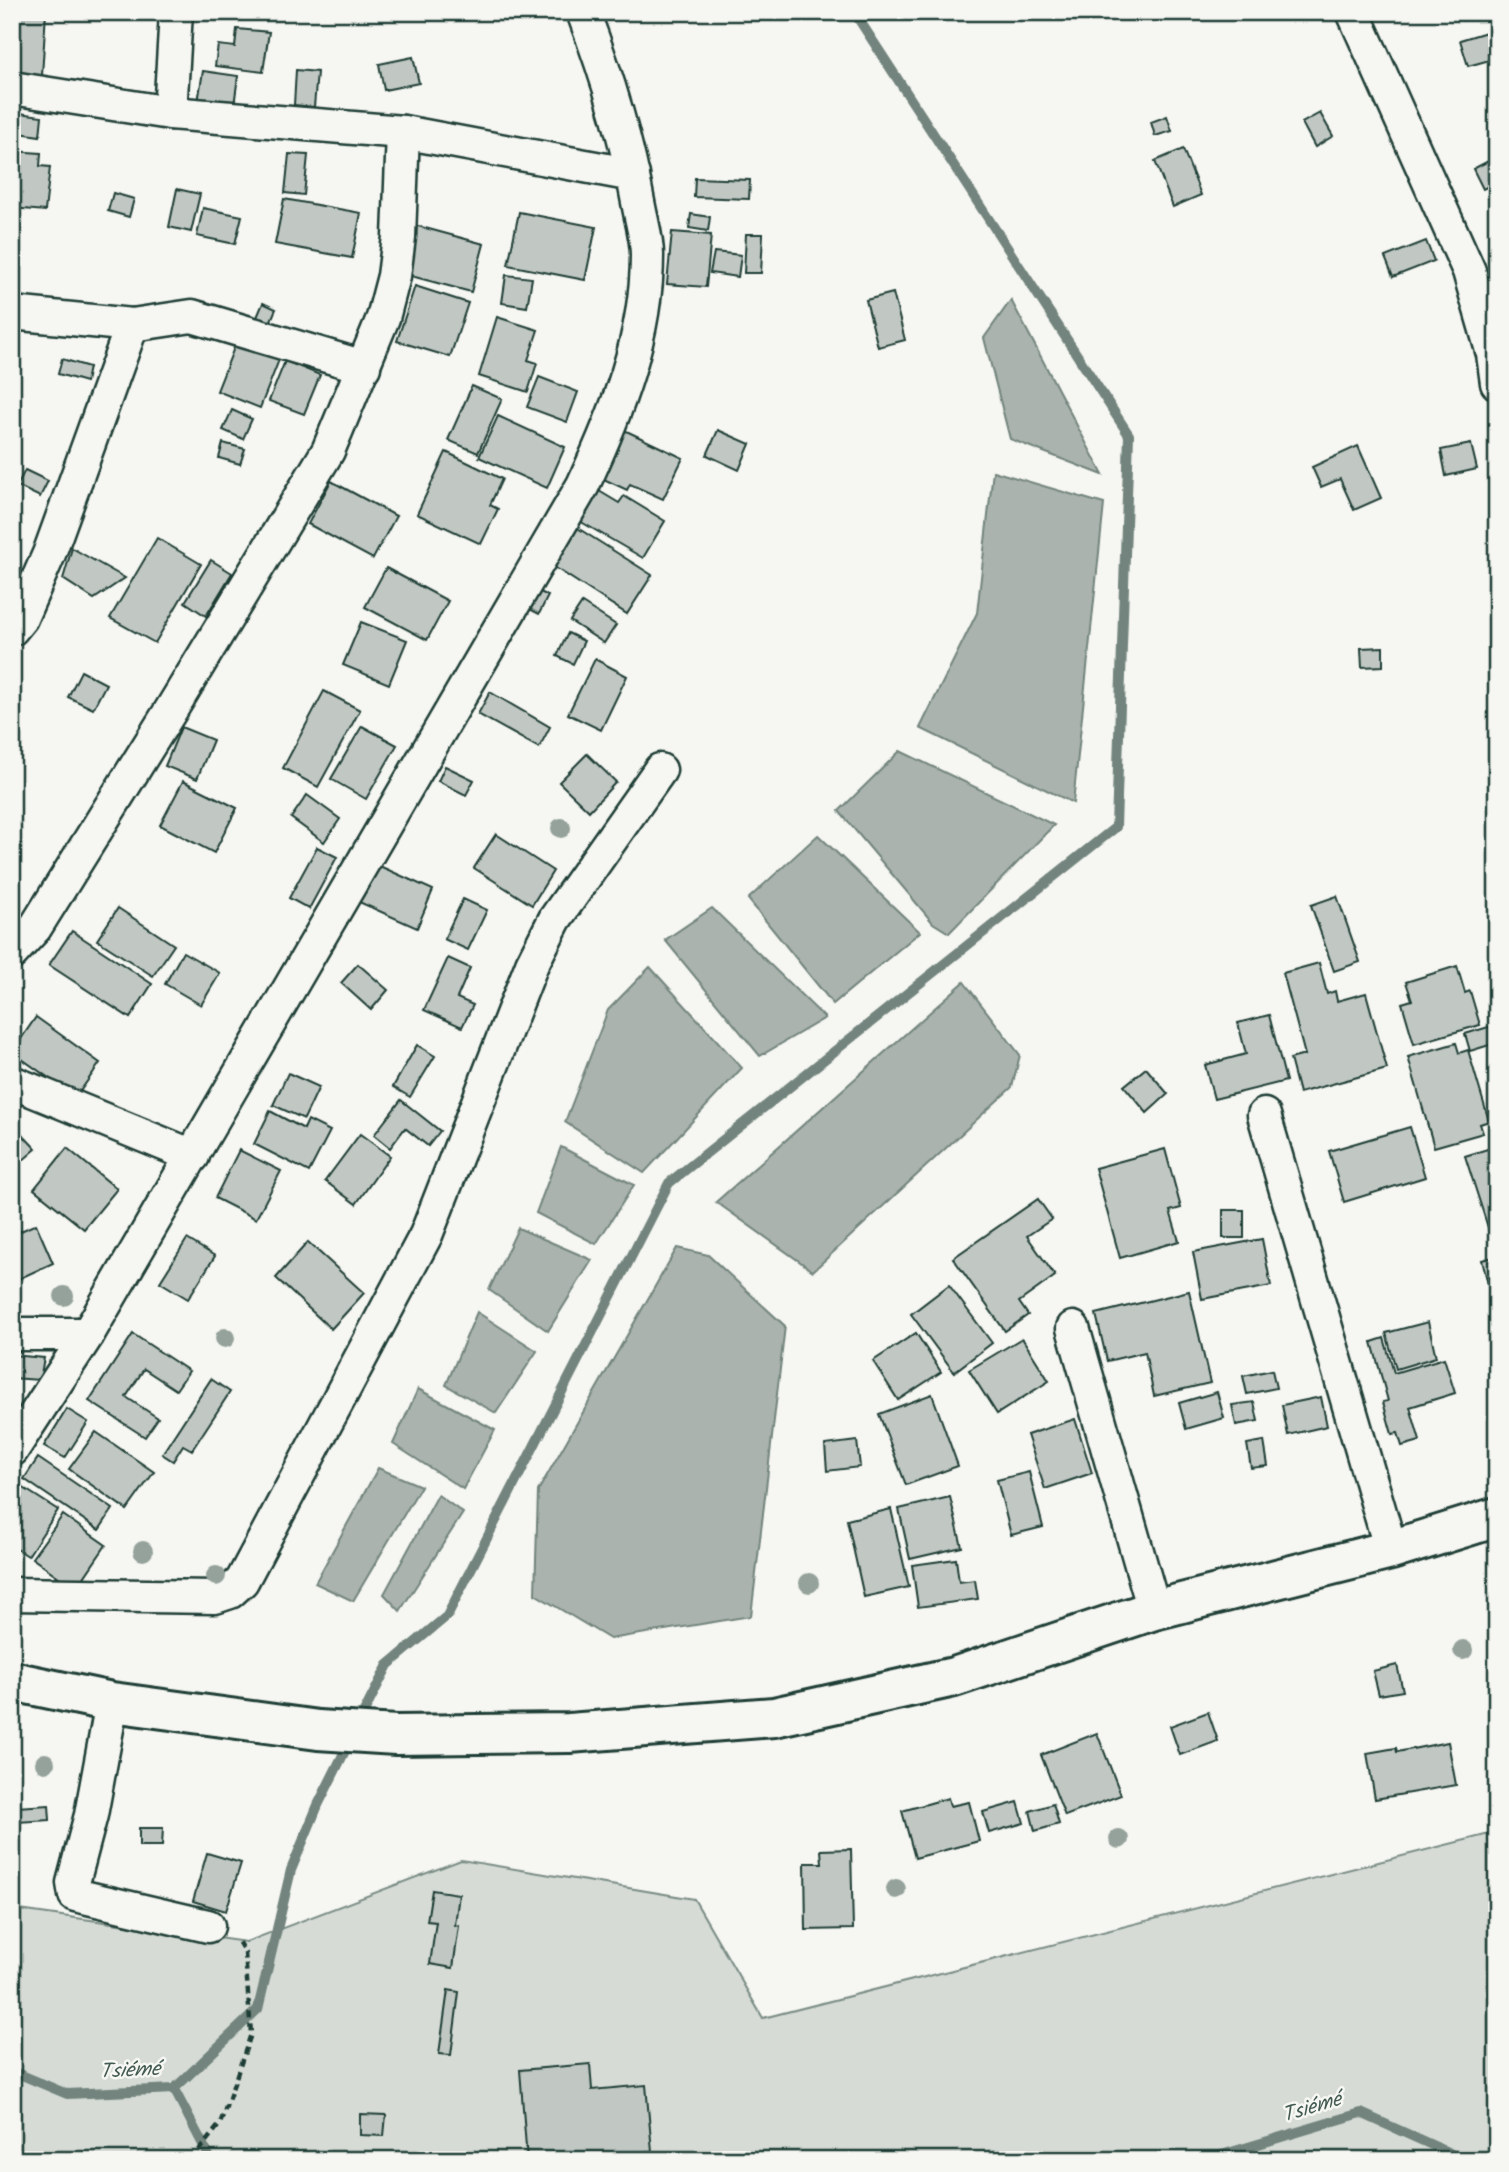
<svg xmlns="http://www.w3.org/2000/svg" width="1509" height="2172" viewBox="0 0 1509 2172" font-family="Kalam,sans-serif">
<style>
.green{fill:#d6dbd6;stroke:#7a8c85;stroke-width:2}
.water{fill:#aab3ae;stroke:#72847d;stroke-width:2}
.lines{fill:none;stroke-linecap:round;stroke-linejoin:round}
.stream{stroke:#72847d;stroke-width:10}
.building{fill:#c1c8c3;stroke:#1f3d34;stroke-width:2}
.street-casing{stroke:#1f3d34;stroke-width:37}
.primary-casing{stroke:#1f3d34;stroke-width:44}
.path{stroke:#1f3d34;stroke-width:4.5;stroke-dasharray:7 5;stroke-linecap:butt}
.street{stroke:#f6f6f2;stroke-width:32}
.primary{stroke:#f6f6f2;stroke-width:38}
.tree{fill:#94a29b}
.labels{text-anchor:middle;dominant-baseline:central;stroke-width:5;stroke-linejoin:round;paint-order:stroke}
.water-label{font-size:21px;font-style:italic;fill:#425a52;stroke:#f6f6f2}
</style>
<rect width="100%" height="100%" fill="#f6f6f2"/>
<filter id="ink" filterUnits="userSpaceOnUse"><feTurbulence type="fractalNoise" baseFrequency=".0143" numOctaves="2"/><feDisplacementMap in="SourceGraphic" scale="14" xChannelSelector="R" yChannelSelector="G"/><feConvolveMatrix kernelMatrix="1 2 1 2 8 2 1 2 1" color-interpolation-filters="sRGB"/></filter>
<g filter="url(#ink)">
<polygon class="green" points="1497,1832 1497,2160 12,2160 12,1909 246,1942 461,1860 694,1899 763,2018"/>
<g class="water">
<polygon points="1011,300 1103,475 1010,439 984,338"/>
<polygon points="993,471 1104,504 1073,803 920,728 977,613"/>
<polygon points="900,751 1054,825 949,933 933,923 839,811"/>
<polygon points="818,835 920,932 833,1004 748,899"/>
<polygon points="712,908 825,1018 760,1056 665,940"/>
<polygon points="650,967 742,1068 644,1173 565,1122 608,1010"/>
<polygon points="964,982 1020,1055 1012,1087 813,1271 716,1202"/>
<polygon points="561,1147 634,1185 596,1244 536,1213"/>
<polygon points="518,1228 592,1260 548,1331 489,1290"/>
<polygon points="677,1248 708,1255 785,1326 751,1616 610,1639 535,1594 538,1491"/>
<polygon points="477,1312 537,1351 496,1413 446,1385"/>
<polygon points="418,1389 495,1430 463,1489 393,1444"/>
<polygon points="378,1468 421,1486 353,1601 315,1583"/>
<polygon points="438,1495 463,1513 400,1611 384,1594"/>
</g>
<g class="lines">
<g class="stream">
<polyline points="358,1724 388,1665 447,1616 669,1183 1116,827 1129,435 854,12"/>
<polyline points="12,2071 67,2094 174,2089 211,2160"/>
<polyline points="174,2089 258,2009 291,1870 318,1805 351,1739"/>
<polyline points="1205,2160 1361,2113 1465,2160"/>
</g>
</g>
<g class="building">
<polygon points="12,12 46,12 42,76 12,75"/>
<polygon points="104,12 134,12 134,14 104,16"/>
<polygon points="1460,12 1484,12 1463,20"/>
<polygon points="237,29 269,32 263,72 215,66 218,45 235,47"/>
<polygon points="1493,30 1497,43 1497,58 1468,66 1460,40"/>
<polygon points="413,57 419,83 384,90 379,64"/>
<polygon points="296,70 317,72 314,107 294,105"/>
<polygon points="203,71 238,76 233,113 197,108"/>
<polygon points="12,112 42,116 40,136 12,132"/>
<polygon points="1320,113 1333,136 1315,147 1302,123"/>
<polygon points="1167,116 1172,131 1155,136 1151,122"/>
<polygon points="1183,149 1201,195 1173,207 1155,161"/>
<polygon points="12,151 41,153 40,166 50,167 45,211 12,208"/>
<polygon points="289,154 308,155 304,195 285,193"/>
<polygon points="1496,157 1497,182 1483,189 1473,169"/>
<polygon points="695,178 750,180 749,199 694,197"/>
<polygon points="177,189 200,194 191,232 169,227"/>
<polygon points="113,193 134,199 129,217 108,211"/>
<polygon points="284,199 361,213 352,258 275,244"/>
<polygon points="203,208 242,216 235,244 197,236"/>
<polygon points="519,212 596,227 585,280 508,265"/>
<polygon points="691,214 710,217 708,231 689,228"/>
<polygon points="414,225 484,244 471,292 400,273"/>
<polygon points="672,232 711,235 706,287 667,284"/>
<polygon points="746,234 763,234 761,273 744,273"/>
<polygon points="1426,241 1434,261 1393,277 1385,257"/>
<polygon points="714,252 741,255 738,277 710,273"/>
<polygon points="506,275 532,278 527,307 502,303"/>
<polygon points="415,286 468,303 450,357 397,341"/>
<polygon points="893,293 905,340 878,347 866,300"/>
<polygon points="263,303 276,309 265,334 252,329"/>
<polygon points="497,317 538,330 528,360 537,363 528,392 479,376"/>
<polygon points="239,335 282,352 260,408 217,391"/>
<polygon points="62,359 89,367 86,382 58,374"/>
<polygon points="285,361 320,375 304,414 269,401"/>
<polygon points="539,377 578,392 567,422 527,407"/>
<polygon points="472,386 502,399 478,453 448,440"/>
<polygon points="232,410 252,419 243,439 223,430"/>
<polygon points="498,416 565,447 547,488 479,457"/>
<polygon points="618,427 683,458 663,499 630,484 627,490 595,475"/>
<polygon points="718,430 750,444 739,470 707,455"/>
<polygon points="223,443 245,449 240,464 219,458"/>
<polygon points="1471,444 1477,469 1446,476 1441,450"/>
<polygon points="1358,446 1381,498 1354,510 1340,479 1321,487 1312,467"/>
<polygon points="446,452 502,479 490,505 498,509 481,544 417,514"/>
<polygon points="25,470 48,481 40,497 17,486"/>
<polygon points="331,481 396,516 373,559 308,524"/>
<polygon points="589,485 619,503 624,496 665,521 643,558 571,516"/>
<polygon points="576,527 652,575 627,614 551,565"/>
<polygon points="157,538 201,564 155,643 110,618"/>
<polygon points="72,548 125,578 94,599 63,579"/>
<polygon points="211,560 232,573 206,616 185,602"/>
<polygon points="386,568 448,601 427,640 365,607"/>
<polygon points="529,586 548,596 539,614 520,604"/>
<polygon points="582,603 616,625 604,643 570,621"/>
<polygon points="361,622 407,640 389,684 343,665"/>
<polygon points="568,633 584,641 573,664 557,656"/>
<polygon points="1383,647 1383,666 1362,667 1361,648"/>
<polygon points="595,659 627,676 601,730 568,714"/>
<polygon points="81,671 106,684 93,709 68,697"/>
<polygon points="1497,680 1497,709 1496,709 1489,682"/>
<polygon points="324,691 360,710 318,787 283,768"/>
<polygon points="490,692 550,727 539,748 478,714"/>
<polygon points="362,726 397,745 366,799 331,779"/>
<polygon points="181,727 213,740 197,779 165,766"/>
<polygon points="587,754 616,782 589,811 559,782"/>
<polygon points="445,766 474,780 466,795 438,781"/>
<polygon points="183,781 237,808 214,853 160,825"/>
<polygon points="307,795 340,819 324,842 291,818"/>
<polygon points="496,834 553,871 532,905 474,868"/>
<polygon points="317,847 337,857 309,909 289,898"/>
<polygon points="375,864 433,890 417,928 359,902"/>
<polygon points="1337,896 1360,962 1334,971 1311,905"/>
<polygon points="463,899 487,910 468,950 444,939"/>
<polygon points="118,908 174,945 153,976 97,940"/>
<polygon points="72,931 152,984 130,1018 49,965"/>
<polygon points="183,952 220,973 201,1005 165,984"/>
<polygon points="448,958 470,968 457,998 473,1005 462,1027 424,1010"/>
<polygon points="1319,963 1327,994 1335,991 1337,1001 1366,993 1387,1069 1299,1093 1290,1059 1305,1055 1283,973"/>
<polygon points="358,964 388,990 371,1010 341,983"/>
<polygon points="1457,966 1465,993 1470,991 1480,1025 1414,1044 1402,1003 1412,1000 1406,982"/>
<polygon points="1269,1015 1286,1081 1214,1099 1205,1065 1246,1054 1238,1023"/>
<polygon points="36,1017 100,1063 76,1097 12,1052"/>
<polygon points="1492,1026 1496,1043 1470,1051 1465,1034"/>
<polygon points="1456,1043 1459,1053 1468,1050 1489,1121 1480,1124 1483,1133 1434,1147 1408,1057"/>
<polygon points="417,1045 435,1056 410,1097 393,1087"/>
<polygon points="1146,1068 1168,1094 1147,1113 1124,1086"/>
<polygon points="288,1073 319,1087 304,1119 273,1105"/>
<polygon points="401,1100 440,1131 428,1146 405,1128 390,1148 374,1135"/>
<polygon points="270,1111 304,1129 308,1120 330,1131 309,1172 254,1144"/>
<polygon points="1410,1127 1425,1177 1344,1202 1329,1151"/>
<polygon points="20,1132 36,1149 21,1162 12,1153 12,1139"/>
<polygon points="360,1134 390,1156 356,1204 325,1181"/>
<polygon points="1497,1146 1497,1245 1494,1246 1465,1156"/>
<polygon points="67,1148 117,1189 84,1229 34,1189"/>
<polygon points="1165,1149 1181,1208 1170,1211 1179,1241 1120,1258 1095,1168"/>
<polygon points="239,1150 281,1171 256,1219 215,1198"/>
<polygon points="1038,1199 1052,1219 1027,1236 1055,1276 1019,1302 1028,1315 1005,1331 953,1258"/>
<rect x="1223" y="1210" width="21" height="28"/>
<polygon points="36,1224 53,1263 14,1281 12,1235"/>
<polygon points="187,1239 215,1256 188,1299 160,1282"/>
<polygon points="1262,1239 1271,1286 1202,1299 1193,1252"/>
<polygon points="308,1242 364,1293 331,1329 276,1278"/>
<polygon points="1497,1256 1497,1294 1491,1296 1482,1260"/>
<polygon points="949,1285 992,1343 954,1372 911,1314"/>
<polygon points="1189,1291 1210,1383 1154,1396 1145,1352 1107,1361 1096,1314"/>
<polygon points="1428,1322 1436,1357 1396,1369 1386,1333"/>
<polygon points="916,1333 941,1372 898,1400 873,1361"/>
<polygon points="133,1334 189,1371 176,1390 144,1369 126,1397 158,1418 145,1437 89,1401"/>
<polygon points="1022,1338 1049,1381 997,1414 969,1370"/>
<polygon points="1384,1338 1394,1373 1444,1358 1455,1393 1410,1407 1420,1441 1402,1446 1398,1433 1392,1434 1383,1402 1388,1401 1372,1342"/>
<polygon points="12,1355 44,1358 40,1380 12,1378"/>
<polygon points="1272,1370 1276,1388 1247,1394 1243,1376"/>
<polygon points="211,1379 230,1392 192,1450 183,1445 173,1461 162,1454"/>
<polygon points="1217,1392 1224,1418 1186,1429 1179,1403"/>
<polygon points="932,1394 958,1466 906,1485 879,1414"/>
<polygon points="1321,1397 1327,1426 1288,1435 1282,1405"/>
<polygon points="1254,1402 1258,1421 1236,1425 1232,1405"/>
<polygon points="67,1409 88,1422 65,1458 44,1446"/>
<polygon points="1075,1419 1092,1473 1045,1489 1027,1435"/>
<polygon points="96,1432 154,1472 127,1510 69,1469"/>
<polygon points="857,1441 860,1467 827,1471 825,1445"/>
<polygon points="1264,1441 1268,1466 1251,1468 1247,1444"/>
<polygon points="38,1458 113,1509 99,1530 24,1479"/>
<polygon points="1029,1472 1043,1527 1011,1535 997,1480"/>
<polygon points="22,1487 58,1510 28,1556 12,1546 12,1502"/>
<polygon points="950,1497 962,1547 910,1559 899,1509"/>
<polygon points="891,1509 909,1587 864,1597 847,1520"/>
<polygon points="63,1515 106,1545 76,1589 32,1558"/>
<polygon points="956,1559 959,1582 975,1580 978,1599 918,1607 912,1565"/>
<polygon points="1397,1665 1403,1691 1379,1695 1373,1671"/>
<polygon points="1208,1712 1218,1741 1180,1755 1170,1726"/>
<polygon points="1097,1733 1121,1795 1065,1816 1041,1755"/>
<polygon points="1448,1742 1456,1785 1375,1799 1367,1753 1396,1748 1397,1752"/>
<polygon points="948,1798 950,1806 969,1802 979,1841 915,1858 902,1811"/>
<polygon points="1018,1802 1024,1823 989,1833 983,1812"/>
<polygon points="1053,1804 1059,1824 1035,1831 1030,1811"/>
<polygon points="49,1805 50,1820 17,1822 16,1807"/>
<polygon points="139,1828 163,1828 162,1846 139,1846"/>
<polygon points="851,1849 853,1929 806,1930 805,1863 822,1863 821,1850"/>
<polygon points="207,1853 241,1863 226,1911 193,1901"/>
<polygon points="432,1890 459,1894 455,1925 459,1926 453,1968 430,1964 436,1922 427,1921"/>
<polygon points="448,1990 459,1992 451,2055 439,2054"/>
<polygon points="590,2064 592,2090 646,2085 652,2151 560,2160 527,2160 520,2070"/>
<polygon points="360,2114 386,2115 384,2136 360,2135"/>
</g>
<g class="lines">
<g class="street-casing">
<g id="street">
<polyline points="1353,12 1469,271 1493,354 1497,383"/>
<polyline points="12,88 170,113 403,132 633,175"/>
<polyline points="170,113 176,12"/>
<polyline points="12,313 132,325 192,316 364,367"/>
<polyline points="12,629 21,618 49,554 132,325"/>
<polyline points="12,953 35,928 171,710 328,451 383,318 394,276 399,237 403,132"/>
<polyline points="12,1082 193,1156"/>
<polyline points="1264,1115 1391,1550"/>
<polyline points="1073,1328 1154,1610"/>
<polyline points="12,1334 88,1334"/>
<path d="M12,1450L88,1334L583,485C617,412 647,336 647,255C647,239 642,223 639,207C627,141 607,75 583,12"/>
<polyline points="12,1594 215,1597 230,1592 242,1581 426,1235 532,964 555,919 660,770"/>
<polyline points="112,1702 91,1815 73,1883 75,1895 208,1926"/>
</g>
</g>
<g class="primary-casing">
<polyline id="primary" points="12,1681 112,1702 318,1730 396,1735 569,1733 774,1717 954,1677 1154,1610 1391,1550 1497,1517"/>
</g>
<polyline class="path" points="191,2160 220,2124 251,2034 245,1953 238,1941"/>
<use href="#street" class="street"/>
<use href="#primary" class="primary"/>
</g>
<g class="tree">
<circle cx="561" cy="828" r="10"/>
<circle cx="64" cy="1296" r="10"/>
<circle cx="225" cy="1338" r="10"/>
<circle cx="143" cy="1551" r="10"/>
<circle cx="216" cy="1576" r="10"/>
<circle cx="809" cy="1583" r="10"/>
<circle cx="1463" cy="1650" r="10"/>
<circle cx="45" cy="1763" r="10"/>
<circle cx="1119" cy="1839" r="10"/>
<circle cx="896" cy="1889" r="10"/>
</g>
</g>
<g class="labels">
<g class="water-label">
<text transform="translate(130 2071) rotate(-3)">Tsiémé</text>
<text transform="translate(1312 2108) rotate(-17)">Tsiémé</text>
</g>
</g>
<rect width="1509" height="2172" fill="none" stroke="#f6f6f2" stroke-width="42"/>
<rect x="21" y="21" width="1467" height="2130" fill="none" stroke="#1f3d34" stroke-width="2.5" filter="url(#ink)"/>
</svg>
